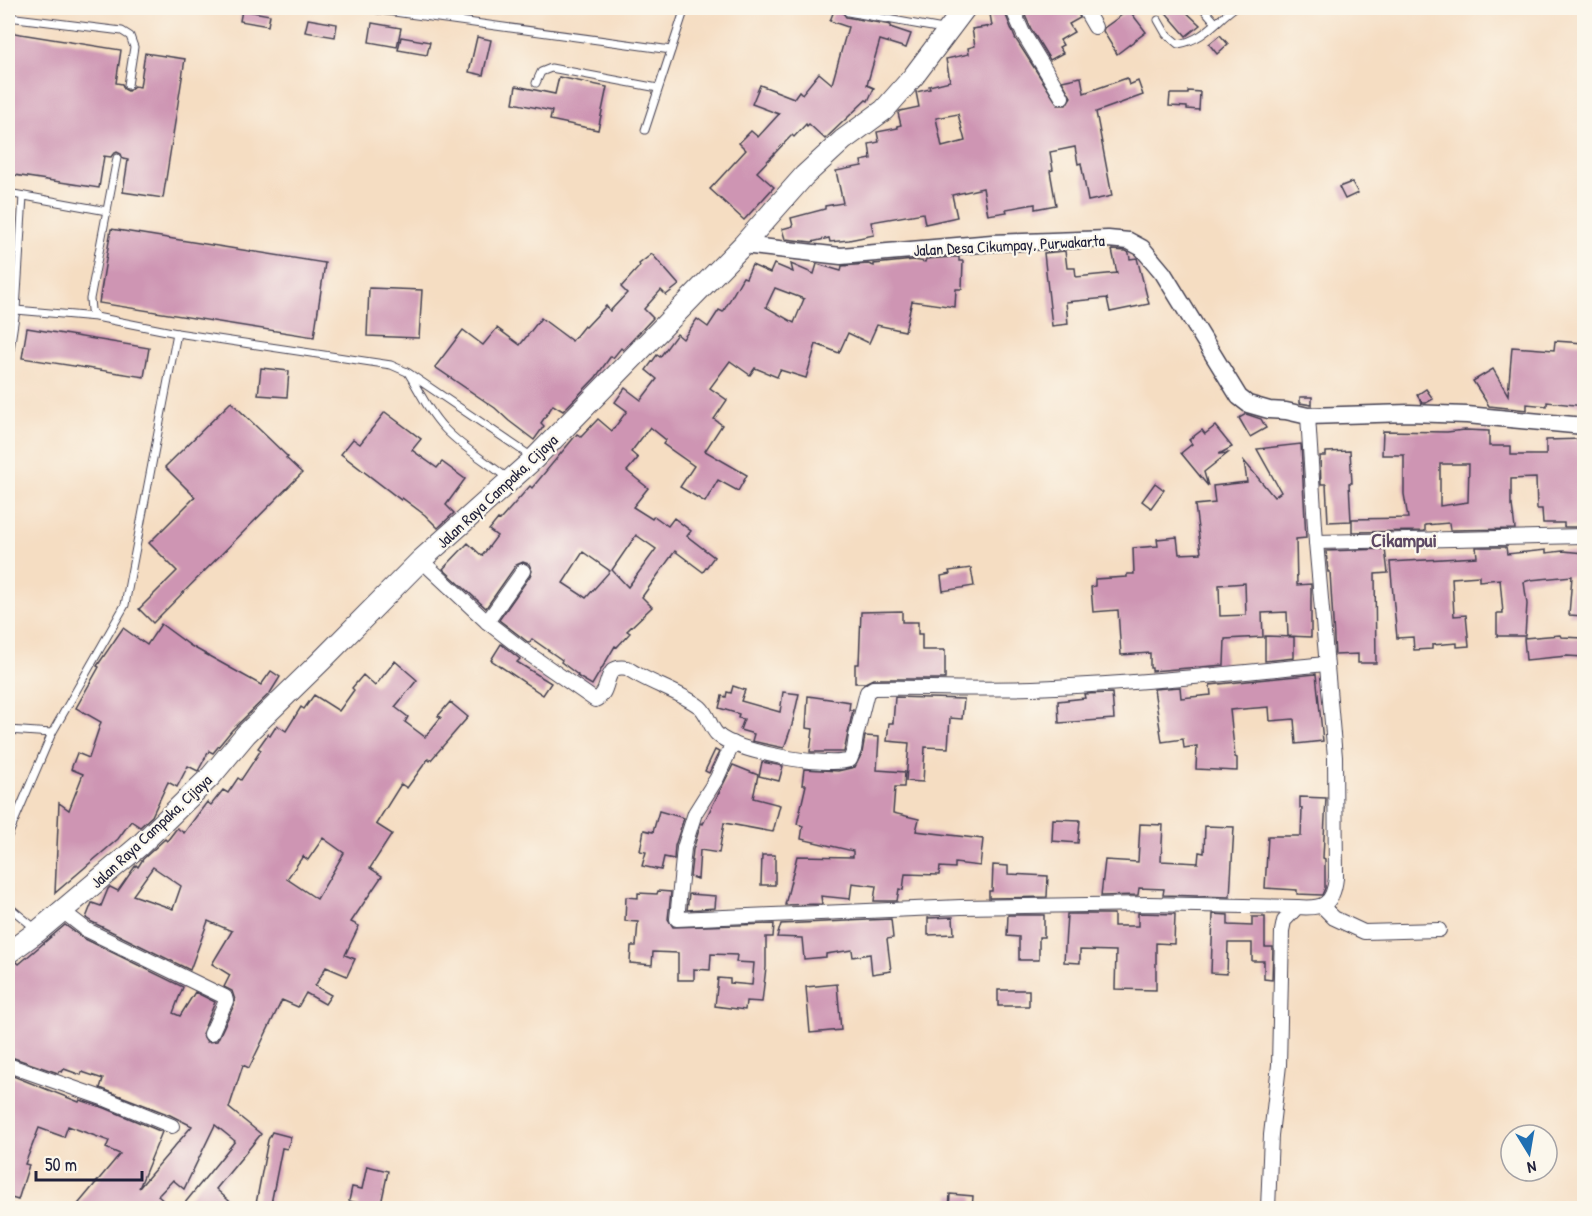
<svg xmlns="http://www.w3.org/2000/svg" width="1592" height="1216" viewBox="0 0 1592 1216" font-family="'Patrick Hand',sans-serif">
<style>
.building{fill:#ce95b3;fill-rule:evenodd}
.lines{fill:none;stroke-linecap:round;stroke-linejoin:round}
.service-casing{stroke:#423e4f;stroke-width:9}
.minor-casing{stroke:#423e4f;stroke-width:16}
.tertiary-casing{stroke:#423e4f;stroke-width:19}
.primary-casing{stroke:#423e4f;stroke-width:23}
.service{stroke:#fff;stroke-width:7}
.minor{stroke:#fff;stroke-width:14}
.tertiary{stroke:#fff;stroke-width:16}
.primary{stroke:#fff;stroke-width:21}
.labels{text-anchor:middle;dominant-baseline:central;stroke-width:4.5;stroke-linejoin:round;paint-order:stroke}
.street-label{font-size:16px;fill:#22223b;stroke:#fbf7ec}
.quarter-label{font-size:20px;font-weight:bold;fill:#5e4a65;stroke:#fbf7ec}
</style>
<rect width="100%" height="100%" fill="#fbf7ec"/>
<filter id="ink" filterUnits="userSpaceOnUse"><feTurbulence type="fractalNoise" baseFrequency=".0167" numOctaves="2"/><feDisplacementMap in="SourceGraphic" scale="12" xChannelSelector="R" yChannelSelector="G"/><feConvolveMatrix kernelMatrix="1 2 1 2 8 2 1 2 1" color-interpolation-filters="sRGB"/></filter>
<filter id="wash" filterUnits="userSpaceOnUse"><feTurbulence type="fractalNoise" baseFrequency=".008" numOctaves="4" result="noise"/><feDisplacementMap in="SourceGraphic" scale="24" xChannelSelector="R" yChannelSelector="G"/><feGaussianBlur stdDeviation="1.35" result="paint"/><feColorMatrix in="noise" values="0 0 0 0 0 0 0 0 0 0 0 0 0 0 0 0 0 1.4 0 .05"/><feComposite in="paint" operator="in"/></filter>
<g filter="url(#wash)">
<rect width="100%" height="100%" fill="#f5ddc2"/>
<g id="blocks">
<g class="building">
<polygon points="835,8 845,8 843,13 846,17 891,25 890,27 911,34 906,48 880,40 867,85 874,88 868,101 866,100 825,139 809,124 807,126 806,124 794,137 792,135 757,172 774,187 744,220 710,189 746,150 739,143 751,131 758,137 779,114 752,104 760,85 794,98 799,91 802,94 819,73 832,84 848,27 830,21"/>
<polygon points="855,8 897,8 894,15"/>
<path d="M989,8H1003L1015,38L1058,105H1066L1071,97L1062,81L1081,77L1084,93L1127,78L1129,85L1138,81L1143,95L1096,112L1112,196L1088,201L1081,163L1078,164L1075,147L1050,152L1053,170L1050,171L1056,205L1035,209V204L1006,209L1007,212L988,215L983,188L952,195L957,217L925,224L923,213L871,222L874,235L849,240L830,242L829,238L812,242L785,239L782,229L793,226L791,218L825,209V206L843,203L836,171L862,166L861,161L871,159L869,144L879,142L877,132L898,128L897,126L901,125L898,113L900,111L919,107L916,92L930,89L929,86L950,81L946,59L969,54L968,48L975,46L972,29L992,26ZM958,114L965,141L942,147L936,118Z"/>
<polygon points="1035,8 1075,8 1080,18 1069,24 1074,32 1060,40 1063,45 1059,47 1063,53 1050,60 1031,29 1024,13"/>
<polygon points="1162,8 1182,8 1200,25 1186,36"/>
<polygon points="242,10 270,15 268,26 240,21"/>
<polygon points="1129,10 1146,32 1117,54 1103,31 1104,28"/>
<polygon points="308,19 337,24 335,37 305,32"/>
<polygon points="372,23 401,28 397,47 369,42"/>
<polygon points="8,32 121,50 116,83 122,84 124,89 128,91 134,86 140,87 145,53 185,59 163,198 123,192 128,160 123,159 121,154 117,152 113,154 111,157 104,156 99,188 8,174"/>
<polygon points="1220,35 1228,44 1217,54 1209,44"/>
<polygon points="401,37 430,42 427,55 398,50"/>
<polygon points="477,37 491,40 483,75 469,72"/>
<polygon points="559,77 607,87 598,130 550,120 552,111 513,103 516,86 555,94"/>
<polygon points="1188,91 1200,92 1199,110 1187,109 1187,107 1169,106 1170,94 1188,94"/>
<polygon points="1352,182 1358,193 1345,199 1339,187"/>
<polygon points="111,229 325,263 314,337 99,303"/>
<polygon points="1112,250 1126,251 1129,253 1130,259 1137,258 1149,304 1110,312 1107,298 1066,302 1068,324 1052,326 1044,253 1065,251 1067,268 1075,268 1076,277 1117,273"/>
<polygon points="652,254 679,285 666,295 661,290 644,309 653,318 623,350 621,348 613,358 611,356 596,377 563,411 553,405 541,423 544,426 534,440 509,421 495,408 435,367 463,330 483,345 497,328 520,345 541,318 572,341 584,326 586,327 606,306 610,311 627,293 621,287 640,266 639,264"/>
<path d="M953,257H959V261H963L962,289H956L955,307L912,301L905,331L877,325L869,343L848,333L839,353L816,344L806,378L780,370L777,377L755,368L750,375L730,361L710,388L727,400L714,419L722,425L705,451L747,475L738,491L718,480L705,502L680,487L694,466L663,444L666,440L650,427L631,452L638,458L627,471L648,488L633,507L652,519L654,516L668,526L674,518L691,531L687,536L714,557L703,572L675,551L642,597L652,607L627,631L630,633L617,647L615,646L592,685L577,676L578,675L561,662L562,660L532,639L529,643L499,620L530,576L532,571L529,564L523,562L516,565L486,608L443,569L468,543L482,556L497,536L489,530L498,519L500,520L530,486L532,488L577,434L581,437L598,419L612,431L627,411L615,402L625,388L641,400L657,379L646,370L657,355L660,357L677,334L683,339L697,319L708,327L719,310L723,312L743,277L746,278L752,265L770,273L774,264L793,272L791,264L814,274L817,264L841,271L842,266L868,264L874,266V264L914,260L925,262L926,259ZM775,288L804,299L794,323L766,307ZM636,535L656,549L628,587L612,570ZM583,552L610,571L586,598L563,583Z"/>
<polygon points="369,288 422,290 419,338 367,336"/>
<polygon points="27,328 149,348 144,377 22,358"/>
<polygon points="1555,341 1584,343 1584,406 1547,402 1547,406 1527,404 1527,410 1489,406 1473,381 1493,369 1508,395 1512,347 1554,350"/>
<polygon points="261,368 289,371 287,397 258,395"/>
<polygon points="1426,389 1433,399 1426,403 1422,403 1417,395"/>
<polygon points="1300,397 1312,397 1312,405 1300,403"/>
<polygon points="231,402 288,457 286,458 302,473 153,623 139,609 177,571 149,543 195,497 165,467"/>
<polygon points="385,412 421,439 412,450 437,468 442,462 465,479 446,505 454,513 438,528 425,515 402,498 401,500 341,454 353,439 360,444"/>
<polygon points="1246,414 1261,419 1266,428 1250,437 1239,418"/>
<polygon points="1215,426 1232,447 1219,454 1228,453 1204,472 1208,486 1181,453 1192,444 1189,440 1202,430 1205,434"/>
<path d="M1465,430L1489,431V446H1511V455H1546V440L1584,439V527H1564V523H1543L1542,509H1537L1536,478L1511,479V506L1512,505L1515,529L1450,530L1449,523L1425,525V531L1352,532V519L1408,518L1404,494V455H1382L1383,431L1447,432ZM1440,464H1469L1468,502L1440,506Z"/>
<path d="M1301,444L1306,538L1296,539L1297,585L1311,584V637L1288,636L1287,612L1262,613L1263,637L1225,639L1224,665L1152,671V668H1150V653L1121,655L1118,610L1093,612L1091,587L1095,586V579L1127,577V574H1134L1133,548L1158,546L1157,539L1177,537L1179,554L1201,553L1195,505L1215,503L1213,486L1247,482L1244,461L1274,497L1281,492L1257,449ZM1245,583L1246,615L1220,616L1219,585Z"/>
<polygon points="1350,451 1352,483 1349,483 1351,521 1328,522 1326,484 1321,484 1320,456 1326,456 1326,452"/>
<polygon points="1155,483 1164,490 1151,508 1142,501"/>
<polygon points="1476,547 1506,547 1507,554 1546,550 1546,553 1563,551 1584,553 1584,616 1569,615 1572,576 1530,580 1524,582 1527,604 1525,636 1497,636 1497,613 1503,613 1500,579 1479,581 1479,576 1452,578 1454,616 1466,615 1469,646 1457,647 1457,643 1432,645 1432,649 1414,650 1413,637 1397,638 1390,562 1477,557"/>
<polygon points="1385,549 1388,573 1375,574 1376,663 1358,663 1358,654 1335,655 1330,572 1328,572 1326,551"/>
<polygon points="971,568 974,586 943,591 941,576 950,574 949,571"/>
<polygon points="902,611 902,622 918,622 918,634 922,634 922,650 945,650 945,679 873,679 865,683 855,683 855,664 859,664 861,612"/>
<polygon points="161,624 191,646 261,685 271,671 280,677 270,693 232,730 213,753 209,751 198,771 188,766 177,787 168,782 152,816 140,827 131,821 118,839 55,893 59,803 69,810 83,774 71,769 77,753 89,758 101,722 76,708 99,667 97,666 123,628 147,645"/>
<polygon points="1560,635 1561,637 1584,638 1584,657 1567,656 1526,660 1524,638"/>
<polygon points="1265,636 1294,637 1294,658 1265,661"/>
<polygon points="501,644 520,659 517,662 551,683 543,695 491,660"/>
<path d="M395,661L417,680L395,707L408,717L405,722L425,737L441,717L438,716L450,702L468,717L430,761L428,759L407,788L401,784L376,824L392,834L370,868L382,876L351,922L359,926L345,955L355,959L347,976L326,967L315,986L331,995L325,1004L306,993L298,1007L282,1000L249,1068L243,1065L229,1108L261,1134L216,1189L238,1209H180L235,1141L215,1125L184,1189L173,1180L158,1196L173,1209H74L120,1154L106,1148L109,1141L68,1126L64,1137L39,1128L25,1164L29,1165L18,1200L8,1197V1074L79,1102L80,1100L105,1108L162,1132L139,1188L192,1126L170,1115L100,1088L103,1079L82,1072L81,1075L64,1069L62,1072L59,1071L58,1073L8,1056V965L17,962L19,964L65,925L83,938L183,987L173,1013L180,1016L195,992L215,1002L202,1034L207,1042L217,1041L234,1005L235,1000L232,991L224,987L230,975L212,964L232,931L208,921L190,970L92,922L86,918L92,903L101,906L108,889L110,887L118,891L136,865L138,867L143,859L165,839L167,841L177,828L184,833L207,802L211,805L223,790L228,793L238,778L241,780L261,750L258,748L268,734L270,736L277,725L286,731L301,707L304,709L314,695L339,711L354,690L352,688L363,675L375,686ZM323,838L344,853L317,899L287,879L303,856L308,860ZM153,867L181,886L173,909L133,895Z"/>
<polygon points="1316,674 1323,741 1296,744 1294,719 1270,721 1269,707 1230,710 1235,757 1237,758 1237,771 1196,769 1197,746 1184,748 1183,739 1162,742 1154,689 1180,687 1181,698 1211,695 1210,685"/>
<polygon points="733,686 745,690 741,701 780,712 783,692 799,694 792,725 784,748 752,741 754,734 740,730 744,719 738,718 739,714 719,708 722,696 726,697 727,692 731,693"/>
<polygon points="1112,693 1114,719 1059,723 1058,701 1085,698 1084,694"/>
<polygon points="808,696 850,702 849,710 853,710 844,752 810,752 813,729 806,728"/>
<polygon points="895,697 964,699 962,719 950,718 948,748 925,747 923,782 906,781 909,743 887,741 889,723 893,723"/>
<polygon points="865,736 879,737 877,770 905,772 904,787 895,787 893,813 919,819 916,831 983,839 980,866 955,863 955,868 940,867 939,875 905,874 903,890 899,889 897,901 874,901 876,886 852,883 850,899 821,896 822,904 785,905 797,856 853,857 853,851 801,839 803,826 797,824 806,785 802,785 804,769 838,771 855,767 862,753"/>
<polygon points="715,750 719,752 709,773 705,771"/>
<polygon points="762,762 783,766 779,781 759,776"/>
<polygon points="733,765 758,775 753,798 780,805 773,832 724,823 719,853 700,850 698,879 690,877 693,850 701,823 703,824"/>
<polygon points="1300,797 1326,798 1323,858 1325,859 1325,888 1322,895 1297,894 1297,890 1265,888 1268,836 1301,836 1302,808 1300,808"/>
<polygon points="659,811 684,818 675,846 674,859 664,857 661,870 642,866 646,852 640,851 644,830 653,832"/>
<polygon points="1053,819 1080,820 1078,843 1052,841"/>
<polygon points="1140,824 1163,825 1161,861 1198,863 1199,852 1204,853 1205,826 1234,827 1230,897 1163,895 1164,889 1139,888 1138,895 1101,896 1105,860 1138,862"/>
<polygon points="762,855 775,855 775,885 761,885"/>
<polygon points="993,865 1008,866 1008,874 1048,876 1047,897 989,898 989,891 992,891"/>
<polygon points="658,891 671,892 668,919 673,927 774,924 773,937 766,937 766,967 762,1002 746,1001 745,1010 715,1006 718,978 730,979 730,983 752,985 754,963 736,962 737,955 711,954 710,970 694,969 694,980 678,980 678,953 653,952 652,965 630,963 631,946 636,946 638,922 625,921 626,897 638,898 638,893 657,894"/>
<polygon points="689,894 716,896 715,908 687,910"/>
<polygon points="1138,913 1175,914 1174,944 1156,943 1156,990 1115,989 1116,951 1080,950 1080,963 1064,962 1067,914 1114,914 1114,926 1138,926"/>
<polygon points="1213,914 1228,915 1228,925 1252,926 1252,917 1265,917 1265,947 1273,947 1272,980 1264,979 1264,961 1252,961 1252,943 1228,943 1227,974 1211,973"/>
<polygon points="1008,915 1044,915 1044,937 1039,937 1039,960 1019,960 1019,937 1007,936"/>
<polygon points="953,917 954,934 928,935 928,918"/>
<polygon points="891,919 893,938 887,939 891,971 872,974 870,954 853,957 852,950 826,954 826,957 804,959 802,938 777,937 781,924"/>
<polygon points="837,984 841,1030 810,1033 806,987"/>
<rect x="998" y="990" width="31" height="16"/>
<polygon points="272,1132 291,1137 287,1149 282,1148 270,1209 255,1209 268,1140"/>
<polygon points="367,1166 388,1171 380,1209 358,1209 359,1203 349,1201 352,1187 362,1189"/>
<polygon points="950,1194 973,1196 972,1209 949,1209"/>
</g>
</g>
</g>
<g filter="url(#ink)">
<use href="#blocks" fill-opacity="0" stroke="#423e4f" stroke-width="1.5"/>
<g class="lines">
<g class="service-casing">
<g id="service">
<polyline points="365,8 671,50"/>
<polyline points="1203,8 1215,22"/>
<polyline points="848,12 943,29"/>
<polyline points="8,17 122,31 130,36 134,47 128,85"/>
<path d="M1158,20L1166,34L1178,44C1203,40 1215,22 1234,8"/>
<polyline points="536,83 541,72 551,68 658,88"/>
<polyline points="645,130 685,8"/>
<polyline points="117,158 90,299 91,310 96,317 177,333 391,365 407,372 532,457"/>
<polyline points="8,193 107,211"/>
<polyline points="16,310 96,317"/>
<polyline points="8,362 16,310 23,196"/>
<path d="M409,374C420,393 430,413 445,429C463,448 486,461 507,478"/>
<polyline points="8,730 52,733"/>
<polyline points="8,836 52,733 125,605 177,333"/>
<polyline points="8,906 36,929"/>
</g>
</g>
<g class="minor-casing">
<g id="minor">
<polyline points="1012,8 1023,33 1062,97"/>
<polyline points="1084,8 1095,27"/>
<polyline points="1316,542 1584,536"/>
<path d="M421,560L487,622L526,652L595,700C613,693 601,663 627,668C648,683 679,691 700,707C708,714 710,727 717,734C734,752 827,768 850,760L854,750L856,736L867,692L873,688C927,687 980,690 1033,688C1131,684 1228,674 1325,664"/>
<polyline points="487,622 523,571"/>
<polyline points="733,743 717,778 695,813 684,848 677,919 961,907 1149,904 1297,907"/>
<polyline points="1322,906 1334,918 1364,932 1439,930"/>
<polyline points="61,910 87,930 225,997 226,1001 211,1034"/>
<polyline points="8,1065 108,1100 172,1126"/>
<path d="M1268,1208L1271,1135L1279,1065L1282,931L1284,921L1297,907C1322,909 1333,906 1336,878L1335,757L1316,542L1308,416"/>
</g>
</g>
<g class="tertiary-casing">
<polyline id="tertiary" points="743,245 841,256 992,243 1108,239 1129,241 1142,248 1163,273 1239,397 1248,404 1269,410 1286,411 1308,416 1409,413 1467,415 1584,426"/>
</g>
<g class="primary-casing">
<polyline id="primary" points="8,953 38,931 139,846 211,776 246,734 321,661 421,560 534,459 743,245 804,176 843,140 884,110 913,77 965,8"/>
</g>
<use href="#service" class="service"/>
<use href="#minor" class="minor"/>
<use href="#tertiary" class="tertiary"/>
<use href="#primary" class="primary"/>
</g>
</g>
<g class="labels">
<g class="street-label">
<text transform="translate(1009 245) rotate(-3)">Jalan Desa Cikumpay, Purwakarta</text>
<text transform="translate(497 491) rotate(-43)">Jalan Raya Campaka, Cijaya</text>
<text transform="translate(151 831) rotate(-43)">Jalan Raya Campaka, Cijaya</text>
</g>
<g class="quarter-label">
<text x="1404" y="539">Cikampui</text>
</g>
</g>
<rect width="1592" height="1216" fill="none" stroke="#fbf7ec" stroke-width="30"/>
<g transform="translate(1529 1153) rotate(169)"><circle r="28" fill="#fbf7ec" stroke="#a4a2a5" stroke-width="1.5"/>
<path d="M0-4.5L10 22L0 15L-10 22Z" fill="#1f6fb2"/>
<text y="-9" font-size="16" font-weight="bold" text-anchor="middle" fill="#22223b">N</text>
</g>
<path d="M36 1171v9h106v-9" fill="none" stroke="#22223b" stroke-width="3"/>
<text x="45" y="1171" font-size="18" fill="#22223b" stroke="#fbf7ec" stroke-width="4.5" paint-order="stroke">50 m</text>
</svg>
